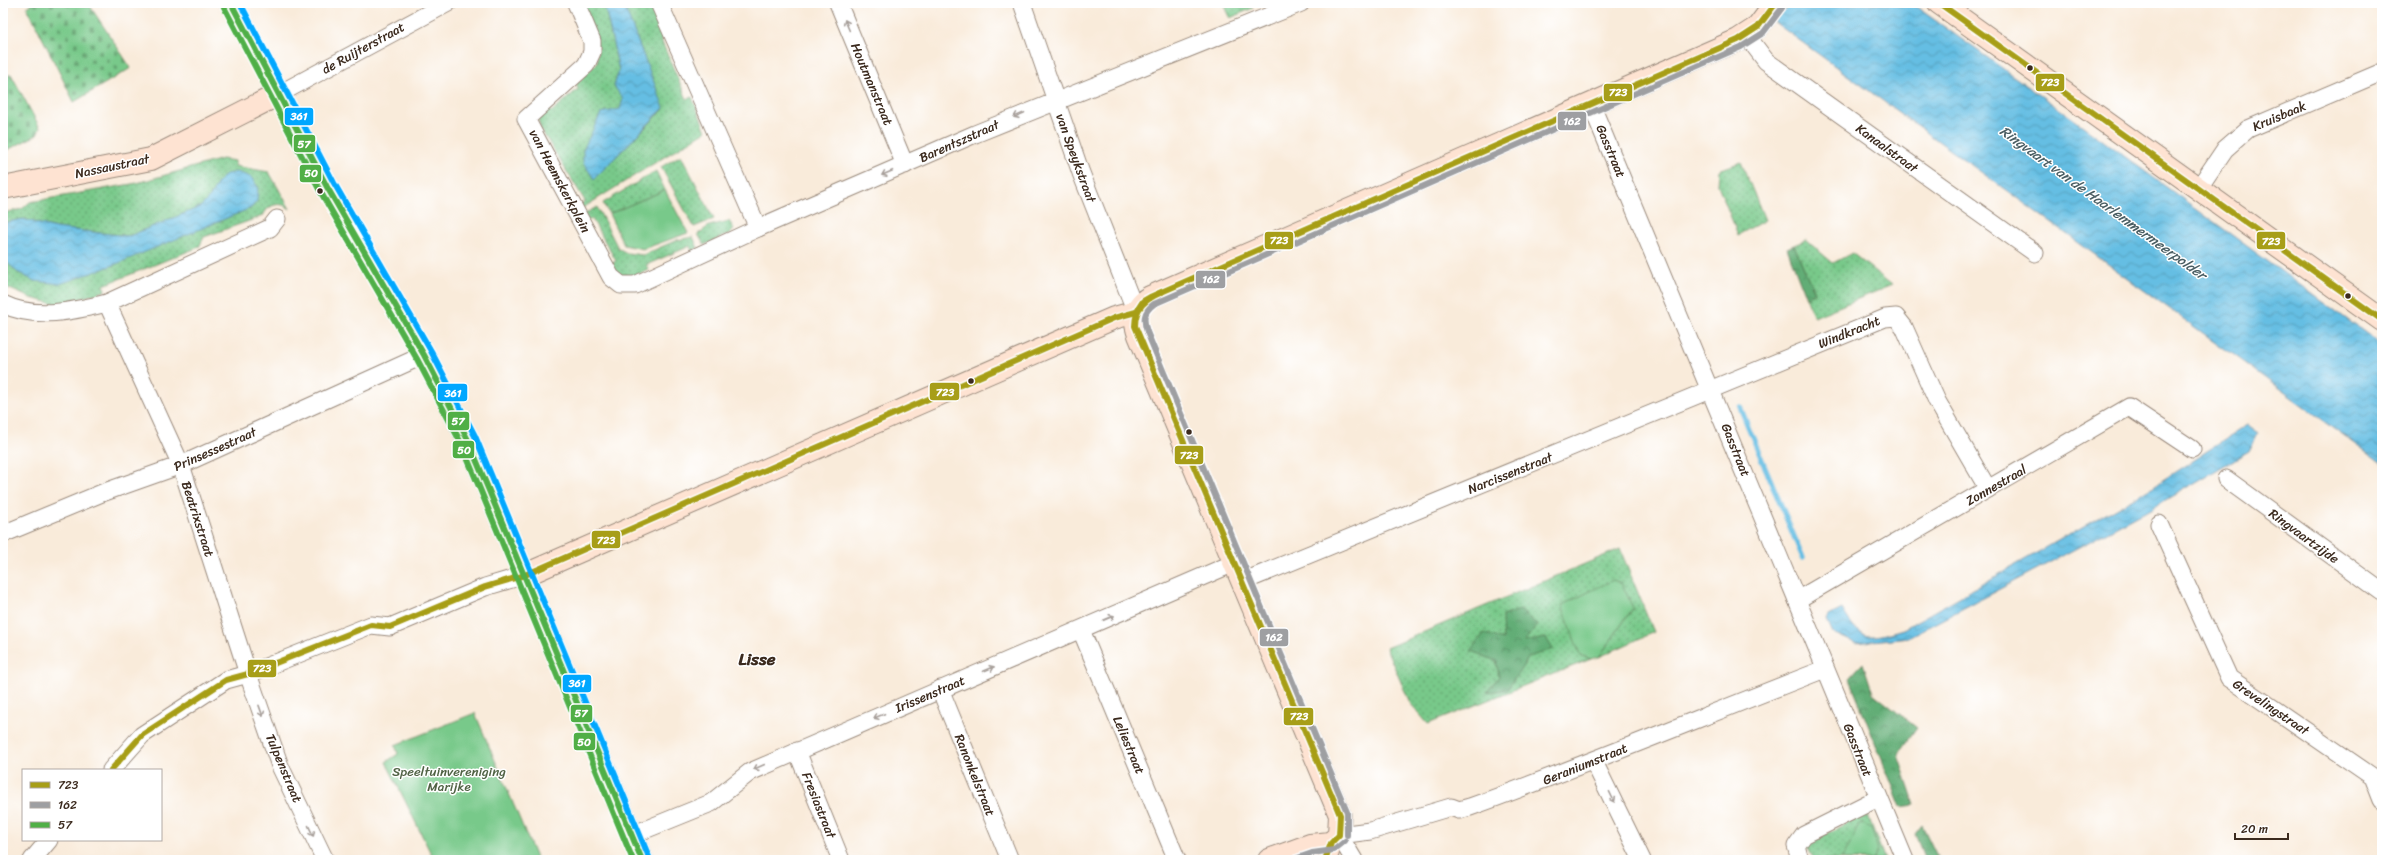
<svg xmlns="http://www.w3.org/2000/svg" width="2385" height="863" viewBox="0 0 2385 863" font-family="Sriracha,sans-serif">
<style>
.grass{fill:url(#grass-dots);stroke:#5a7a54}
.forest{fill:url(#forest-crowns);stroke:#4e6c4a}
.cemetery{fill:url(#cemetery-stones);stroke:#5a7a54}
.green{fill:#78c98a;stroke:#5a7a54}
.water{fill:url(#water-waves);stroke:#507480}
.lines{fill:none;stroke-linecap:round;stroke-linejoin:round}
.stream{stroke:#65bee3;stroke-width:5.5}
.street-casing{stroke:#9a8a7c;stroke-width:19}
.secondary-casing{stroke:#9a8a7c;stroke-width:24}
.street{stroke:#fff;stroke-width:17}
.secondary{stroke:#fee3d2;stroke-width:22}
.bus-1-casing{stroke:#fff;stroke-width:9}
.bus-2-casing{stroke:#fff;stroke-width:9}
.bus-3-casing{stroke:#fff;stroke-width:9}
.bus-4-casing{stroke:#fff;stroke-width:9}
.bus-5-casing{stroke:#fff;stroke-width:9}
.bus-1{stroke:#a79e18;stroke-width:6}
.bus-2{stroke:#9e9fa2;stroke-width:6}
.bus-3{stroke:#50af46;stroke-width:6}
.bus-4{stroke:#50af46;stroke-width:6}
.bus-5{stroke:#00a7ff;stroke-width:6}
.oneway{stroke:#a79f9a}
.bus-dot{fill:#3b2a1e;stroke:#fff;stroke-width:1.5}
.labels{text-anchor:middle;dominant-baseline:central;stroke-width:3;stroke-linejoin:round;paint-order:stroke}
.street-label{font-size:13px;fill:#3b2a1e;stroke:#fff}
.park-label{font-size:13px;fill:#506244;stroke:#fff}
.water-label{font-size:14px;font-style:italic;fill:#4a5e63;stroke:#fff}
.district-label{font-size:17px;font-weight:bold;fill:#3b2a1e;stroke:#fff}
.line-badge{stroke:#fff;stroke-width:1.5}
.badge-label{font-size:11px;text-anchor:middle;font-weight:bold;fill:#fff}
</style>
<defs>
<pattern id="grass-dots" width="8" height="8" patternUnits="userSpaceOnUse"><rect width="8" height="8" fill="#78c98a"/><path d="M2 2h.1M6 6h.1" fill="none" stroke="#64a370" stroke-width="1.8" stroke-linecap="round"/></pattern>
<pattern id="forest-crowns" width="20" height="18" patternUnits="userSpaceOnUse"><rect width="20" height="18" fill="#62ad76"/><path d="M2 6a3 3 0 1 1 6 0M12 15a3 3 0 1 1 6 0" fill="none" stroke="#528d60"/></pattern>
<pattern id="cemetery-stones" width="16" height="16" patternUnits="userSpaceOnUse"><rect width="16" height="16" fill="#78c98a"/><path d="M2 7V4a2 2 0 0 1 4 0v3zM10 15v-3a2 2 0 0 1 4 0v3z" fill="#64a370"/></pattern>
<pattern id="water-waves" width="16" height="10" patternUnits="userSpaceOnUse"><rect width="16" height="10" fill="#65bee3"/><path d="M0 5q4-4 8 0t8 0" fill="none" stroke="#549bb7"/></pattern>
</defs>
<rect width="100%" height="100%" fill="#fff"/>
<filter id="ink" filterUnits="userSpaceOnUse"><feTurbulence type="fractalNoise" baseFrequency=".025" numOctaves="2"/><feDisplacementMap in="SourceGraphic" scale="8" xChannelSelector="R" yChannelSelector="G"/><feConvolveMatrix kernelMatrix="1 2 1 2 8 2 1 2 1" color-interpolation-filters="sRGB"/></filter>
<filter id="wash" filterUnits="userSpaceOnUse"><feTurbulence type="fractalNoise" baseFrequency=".012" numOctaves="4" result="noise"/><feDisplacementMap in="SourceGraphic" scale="16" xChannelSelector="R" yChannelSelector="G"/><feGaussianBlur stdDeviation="0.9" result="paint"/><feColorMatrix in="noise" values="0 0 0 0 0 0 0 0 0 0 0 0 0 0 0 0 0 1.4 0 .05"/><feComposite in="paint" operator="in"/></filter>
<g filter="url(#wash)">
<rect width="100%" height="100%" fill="#f9ebda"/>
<g class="grass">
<polygon points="583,3 604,3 619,70 614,86 624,99 620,109 601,113 594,179 664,109 623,3 650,3 666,38 661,40 687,99 692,97 706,131 581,209 579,205 585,201 540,128 538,119 548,108 551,112 578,89 576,84 597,63 598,49"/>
<polygon points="1224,3 1251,3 1253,8 1230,18"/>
<polygon points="681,155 714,219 694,227 661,167"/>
<path d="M222,159L235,161V166L269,172L290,209C281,201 268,204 263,216L204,237L199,247L104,285L105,291L59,305L31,298L3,286V258L6,262L77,278L251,208L218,182L210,197L201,207L129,236L56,228L23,219L3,223V213L22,209L30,202L137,183Z"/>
<polygon points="1741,162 1765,220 1738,235 1718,185 1719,170"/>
<polygon points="656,171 665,190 609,214 603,203"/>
<path d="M597,207L618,248L627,253L643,255L677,240L693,237L698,248L692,251L690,246L646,265L649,270C634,276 619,281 611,264L616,261L592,219L587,221L584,214Z"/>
<polygon points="729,221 734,229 731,233 704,245 698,234 709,226"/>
<polygon points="1806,240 1833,263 1852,253 1892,285 1814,317 1806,298 1814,292 1794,245"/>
<polygon points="1620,549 1654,632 1599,657 1633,608 1580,655 1591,659 1428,724 1410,703 1386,648"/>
<polygon points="1867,813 1885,860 1814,860 1806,844"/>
</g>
<g class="forest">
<polygon points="1794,245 1814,292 1806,298 1787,248"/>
<polygon points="1520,610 1537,625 1524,642 1546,638 1553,649 1529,657 1507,690 1487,692 1499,676 1496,661 1471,651 1484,633 1503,640 1502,616"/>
<polygon points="1863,663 1873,693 1917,728 1898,755 1915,805 1901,807 1849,678"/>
<polygon points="1922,825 1939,860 1925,860 1915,834"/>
</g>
<g class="cemetery">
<polygon points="30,3 88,3 131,68 74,102 27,7 31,5"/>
<polygon points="11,74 40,128 37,135 3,152 3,78"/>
</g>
<g class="green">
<polygon points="665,190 688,233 643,249 624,245 609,214"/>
<polygon points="1613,580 1622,584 1633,608 1599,657 1591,659 1580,655 1562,605"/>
<polygon points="475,713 537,860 434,860 386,762 398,754 395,745"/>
<polygon points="1860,823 1871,828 1878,851 1873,860 1845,860 1842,859"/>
</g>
<g class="water">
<polygon points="604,3 623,3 664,108 594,179 583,162 583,150 601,113 620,109 623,99 614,86 619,70"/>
<polygon points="1751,3 1911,3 2079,123 2382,345 2382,463 1777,24"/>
<polygon points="237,172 251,177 258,187 257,201 251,208 114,265 60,284 34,281 17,272 3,258 3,223 23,219 56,228 129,236 200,207 210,197 218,182 226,174"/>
<path d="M2247,425L2258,433L2249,451L2145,512L1909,637L1855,643L1833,633L1827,620L1829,616L1842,609C1862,643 1868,639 1903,629L2149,489Z"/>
</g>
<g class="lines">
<polyline class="stream" points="1740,407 1803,558"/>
</g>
</g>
<g filter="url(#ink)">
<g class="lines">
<g class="street-casing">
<g id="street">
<polyline points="576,3 592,41 592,52 586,65 526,119 611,277 621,285 635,285 758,228 975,134 1301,3"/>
<polyline points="659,3 758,228"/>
<polyline points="838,3 905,165"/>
<polyline points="1022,3 1081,173 1136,312"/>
<polyline points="1747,36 1766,61 2035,253"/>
<polyline points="279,94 448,3"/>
<polyline points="1591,104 1905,860"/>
<polyline points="2198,189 2225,149 2248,129 2382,72"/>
<polyline points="107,303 181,465 248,674 280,766 325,860"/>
<path d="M3,304C35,320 74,311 107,303L270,228L277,219"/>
<polyline points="2226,479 2382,592"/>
<polyline points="2159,524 2229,678 2373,777 2382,800"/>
<polyline points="3,534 102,493 181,465 424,355"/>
<polyline points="1242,582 1885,318 1896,317 1904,327 1937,401 1988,489"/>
<polyline points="1797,600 2129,407 2192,449"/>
<polyline points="1081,630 1177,860"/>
<polyline points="940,689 1010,860"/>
<polyline points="797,751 841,860"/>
<polyline points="1594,762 1642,860"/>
<polyline points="111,770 142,735 226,680 248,674 371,625 390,627 485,587 525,575"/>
<polyline points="632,835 711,803 750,772 1234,563"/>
<polyline points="32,860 49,840"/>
<path d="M1354,860L1339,835L1370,831L1451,807L1459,810L1470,807C1589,764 1706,715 1825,669"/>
<polyline points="1800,860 1796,846 1804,835 1878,798"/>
</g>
</g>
<g class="secondary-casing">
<g id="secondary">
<polyline points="231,3 327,187 424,355 468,440 642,860"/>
<polyline points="1939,3 2382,320"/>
<polyline points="3,188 151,159 279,94"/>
<polyline points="525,575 1114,318 1136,312"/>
<polyline points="1269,860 1310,845 1331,843"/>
<path d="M1325,860L1331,843L1339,835L1340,815L1139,335C1133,319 1134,306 1150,297L1738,40L1758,27L1776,3"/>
</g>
</g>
<use href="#street" class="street"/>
<use href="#secondary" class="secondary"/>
<g class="bus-1-casing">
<g id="bus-1">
<polyline points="1939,3 2382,320"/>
<path d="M1162,292C1146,299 1135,307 1135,326L1340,815L1339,835L1331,843L1325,860"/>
<polyline points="111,770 142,735 226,680 248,674 371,625 390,627 485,587 525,575 1114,318 1136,312 1143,301 1150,297 1738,40 1758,27 1776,3"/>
</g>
</g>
<g class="bus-2-casing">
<g id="bus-2">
<path d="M1347,835V812L1147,332C1143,320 1143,312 1154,304L1741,47L1763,33L1782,8"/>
<polyline points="1292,860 1312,853 1334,850 1345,841"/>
</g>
</g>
<g class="bus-3-casing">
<polyline id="bus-3" points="231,3 327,187 424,355 468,440 642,860"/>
</g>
<g class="bus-4-casing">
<polyline id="bus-4" points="224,7 320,191 417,359 461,443 633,860"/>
</g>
<g class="bus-5-casing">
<polyline id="bus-5" points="240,3 334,183 431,351 475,436 649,857"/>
</g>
<use href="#bus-1" class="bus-1"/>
<use href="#bus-2" class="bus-2"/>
<use href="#bus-3" class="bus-3"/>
<use href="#bus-4" class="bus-4"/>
<use href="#bus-5" class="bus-5"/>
</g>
<defs><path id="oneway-shaft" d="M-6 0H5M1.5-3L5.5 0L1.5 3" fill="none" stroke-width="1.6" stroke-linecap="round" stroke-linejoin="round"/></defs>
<g class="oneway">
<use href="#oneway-shaft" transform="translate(847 25) rotate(-113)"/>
<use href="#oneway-shaft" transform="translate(1019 115) rotate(157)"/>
<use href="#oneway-shaft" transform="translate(887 173) rotate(157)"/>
<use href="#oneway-shaft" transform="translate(1109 618) rotate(-23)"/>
<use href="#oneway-shaft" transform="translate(989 669) rotate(-23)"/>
<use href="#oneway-shaft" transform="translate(261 711) rotate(70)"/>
<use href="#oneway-shaft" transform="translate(879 716) rotate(157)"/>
<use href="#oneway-shaft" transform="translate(759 767) rotate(156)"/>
<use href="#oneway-shaft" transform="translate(1612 797) rotate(64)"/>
<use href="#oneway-shaft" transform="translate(311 831) rotate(65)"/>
</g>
</g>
<g class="bus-dot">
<circle cx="2030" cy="68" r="3.5"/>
<circle cx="320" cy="191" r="3.5"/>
<circle cx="2348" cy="296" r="3.5"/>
<circle cx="971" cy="381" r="3.5"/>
<circle cx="1189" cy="432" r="3.5"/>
</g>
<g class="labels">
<g class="street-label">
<text transform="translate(363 48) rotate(-29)">de Ruijterstraat</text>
<text transform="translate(872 84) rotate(67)">Houtmanstraat</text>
<text transform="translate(2279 116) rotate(-23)">Kruisbaak</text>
<text transform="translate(959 141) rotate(-24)">Barentszstraat</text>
<text transform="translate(1887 148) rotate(36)">Kanaalstraat</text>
<text transform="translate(1611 151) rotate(67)">Gasstraat</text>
<text transform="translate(1076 158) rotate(70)">van Speykstraat</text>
<text transform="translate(112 166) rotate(-12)">Nassaustraat</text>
<text transform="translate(560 181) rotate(62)">van Heemskerkplein</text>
<text transform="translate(1849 332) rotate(-22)">Windkracht</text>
<text transform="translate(215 449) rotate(-24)">Prinsessestraat</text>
<text transform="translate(1736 450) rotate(68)">Gasstraat</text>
<text transform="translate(1510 473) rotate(-22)">Narcissenstraat</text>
<text transform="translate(1996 485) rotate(-30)">Zonnestraal</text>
<text transform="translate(198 519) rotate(72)">Beatrixstraat</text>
<text transform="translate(2304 536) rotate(36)">Ringvaartzijde</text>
<text transform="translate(930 694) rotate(-23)">Irissenstraat</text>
<text transform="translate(2271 707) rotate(34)">Grevelingstraat</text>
<text transform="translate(1129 745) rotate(67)">Leliestraat</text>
<text transform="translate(1858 750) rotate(68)">Gasstraat</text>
<text transform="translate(1585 764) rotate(-22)">Geraniumstraat</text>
<text transform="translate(284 768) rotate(67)">Tulpenstraat</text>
<text transform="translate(975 775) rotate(68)">Ranonkelstraat</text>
<text transform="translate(819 805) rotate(68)">Fresiastraat</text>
</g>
<g class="park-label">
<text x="449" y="771">Speeltuinvereniging<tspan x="449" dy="15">Marijke</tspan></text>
</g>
<g class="water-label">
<text transform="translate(2103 203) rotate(36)">Ringvaart van de Haarlemmermeerpolder</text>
</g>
<g class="district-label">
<text x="757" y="659">Lisse</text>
</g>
</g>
<g class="line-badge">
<rect x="2035" y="73" width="30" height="19" rx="4" fill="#a79e18"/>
<rect x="1603" y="83" width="30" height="19" rx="4" fill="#a79e18"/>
<rect x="284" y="107" width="30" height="19" rx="4" fill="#00a7ff"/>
<rect x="1557" y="111" width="30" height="20" rx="4" fill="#9e9fa2"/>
<rect x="293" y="134" width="23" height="19" rx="4" fill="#50af46"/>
<rect x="299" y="164" width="23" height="19" rx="4" fill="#50af46"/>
<rect x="1264" y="231" width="30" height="19" rx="4" fill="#a79e18"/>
<rect x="2256" y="231" width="30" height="19" rx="4" fill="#a79e18"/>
<rect x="1195" y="270" width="31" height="19" rx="4" fill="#9e9fa2"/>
<rect x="929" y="382" width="31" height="19" rx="4" fill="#a79e18"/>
<rect x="437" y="383" width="31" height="19" rx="4" fill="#00a7ff"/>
<rect x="447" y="411" width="23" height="20" rx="4" fill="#50af46"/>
<rect x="452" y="440" width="23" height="19" rx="4" fill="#50af46"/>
<rect x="1174" y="445" width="30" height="20" rx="4" fill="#a79e18"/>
<rect x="591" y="530" width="30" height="19" rx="4" fill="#a79e18"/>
<rect x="1259" y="628" width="30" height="19" rx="4" fill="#9e9fa2"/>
<rect x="247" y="659" width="30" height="19" rx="4" fill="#a79e18"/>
<rect x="562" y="674" width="30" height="19" rx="4" fill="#00a7ff"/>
<rect x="570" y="704" width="23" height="19" rx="4" fill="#50af46"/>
<rect x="1283" y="707" width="31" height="19" rx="4" fill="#a79e18"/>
<rect x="573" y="732" width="23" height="19" rx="4" fill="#50af46"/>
</g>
<g class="badge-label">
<text x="2050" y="86">723</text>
<text x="1618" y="96">723</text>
<text x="299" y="120">361</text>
<text x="1572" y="125">162</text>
<text x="304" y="148">57</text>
<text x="311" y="177">50</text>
<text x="1279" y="244">723</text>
<text x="2271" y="245">723</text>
<text x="1211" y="283">162</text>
<text x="945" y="396">723</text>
<text x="453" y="397">361</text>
<text x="458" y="425">57</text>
<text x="464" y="454">50</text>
<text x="1189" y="459">723</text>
<text x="606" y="544">723</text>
<text x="1274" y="641">162</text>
<text x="262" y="672">723</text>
<text x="577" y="687">361</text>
<text x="581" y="717">57</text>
<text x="1299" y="720">723</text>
<text x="584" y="746">50</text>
</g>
<rect width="2385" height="863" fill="none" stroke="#fff" stroke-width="16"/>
<rect x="22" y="769" width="140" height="72" fill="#ffffff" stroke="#b1aaa5"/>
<rect x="30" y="782" width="20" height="6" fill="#a79e18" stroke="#b1aaa5"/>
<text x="58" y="789" font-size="12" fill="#3b2a1e">723</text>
<rect x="30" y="802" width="20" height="6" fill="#9e9fa2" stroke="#b1aaa5"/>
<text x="58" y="809" font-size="12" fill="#3b2a1e">162</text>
<rect x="30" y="822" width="20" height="6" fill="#50af46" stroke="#b1aaa5"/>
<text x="58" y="829" font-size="12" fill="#3b2a1e">57</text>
<path d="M2235 833v6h53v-6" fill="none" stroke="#3b2a1e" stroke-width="2"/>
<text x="2241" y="833" font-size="12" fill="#3b2a1e" stroke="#ffffff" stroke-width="3" paint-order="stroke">20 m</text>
</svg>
